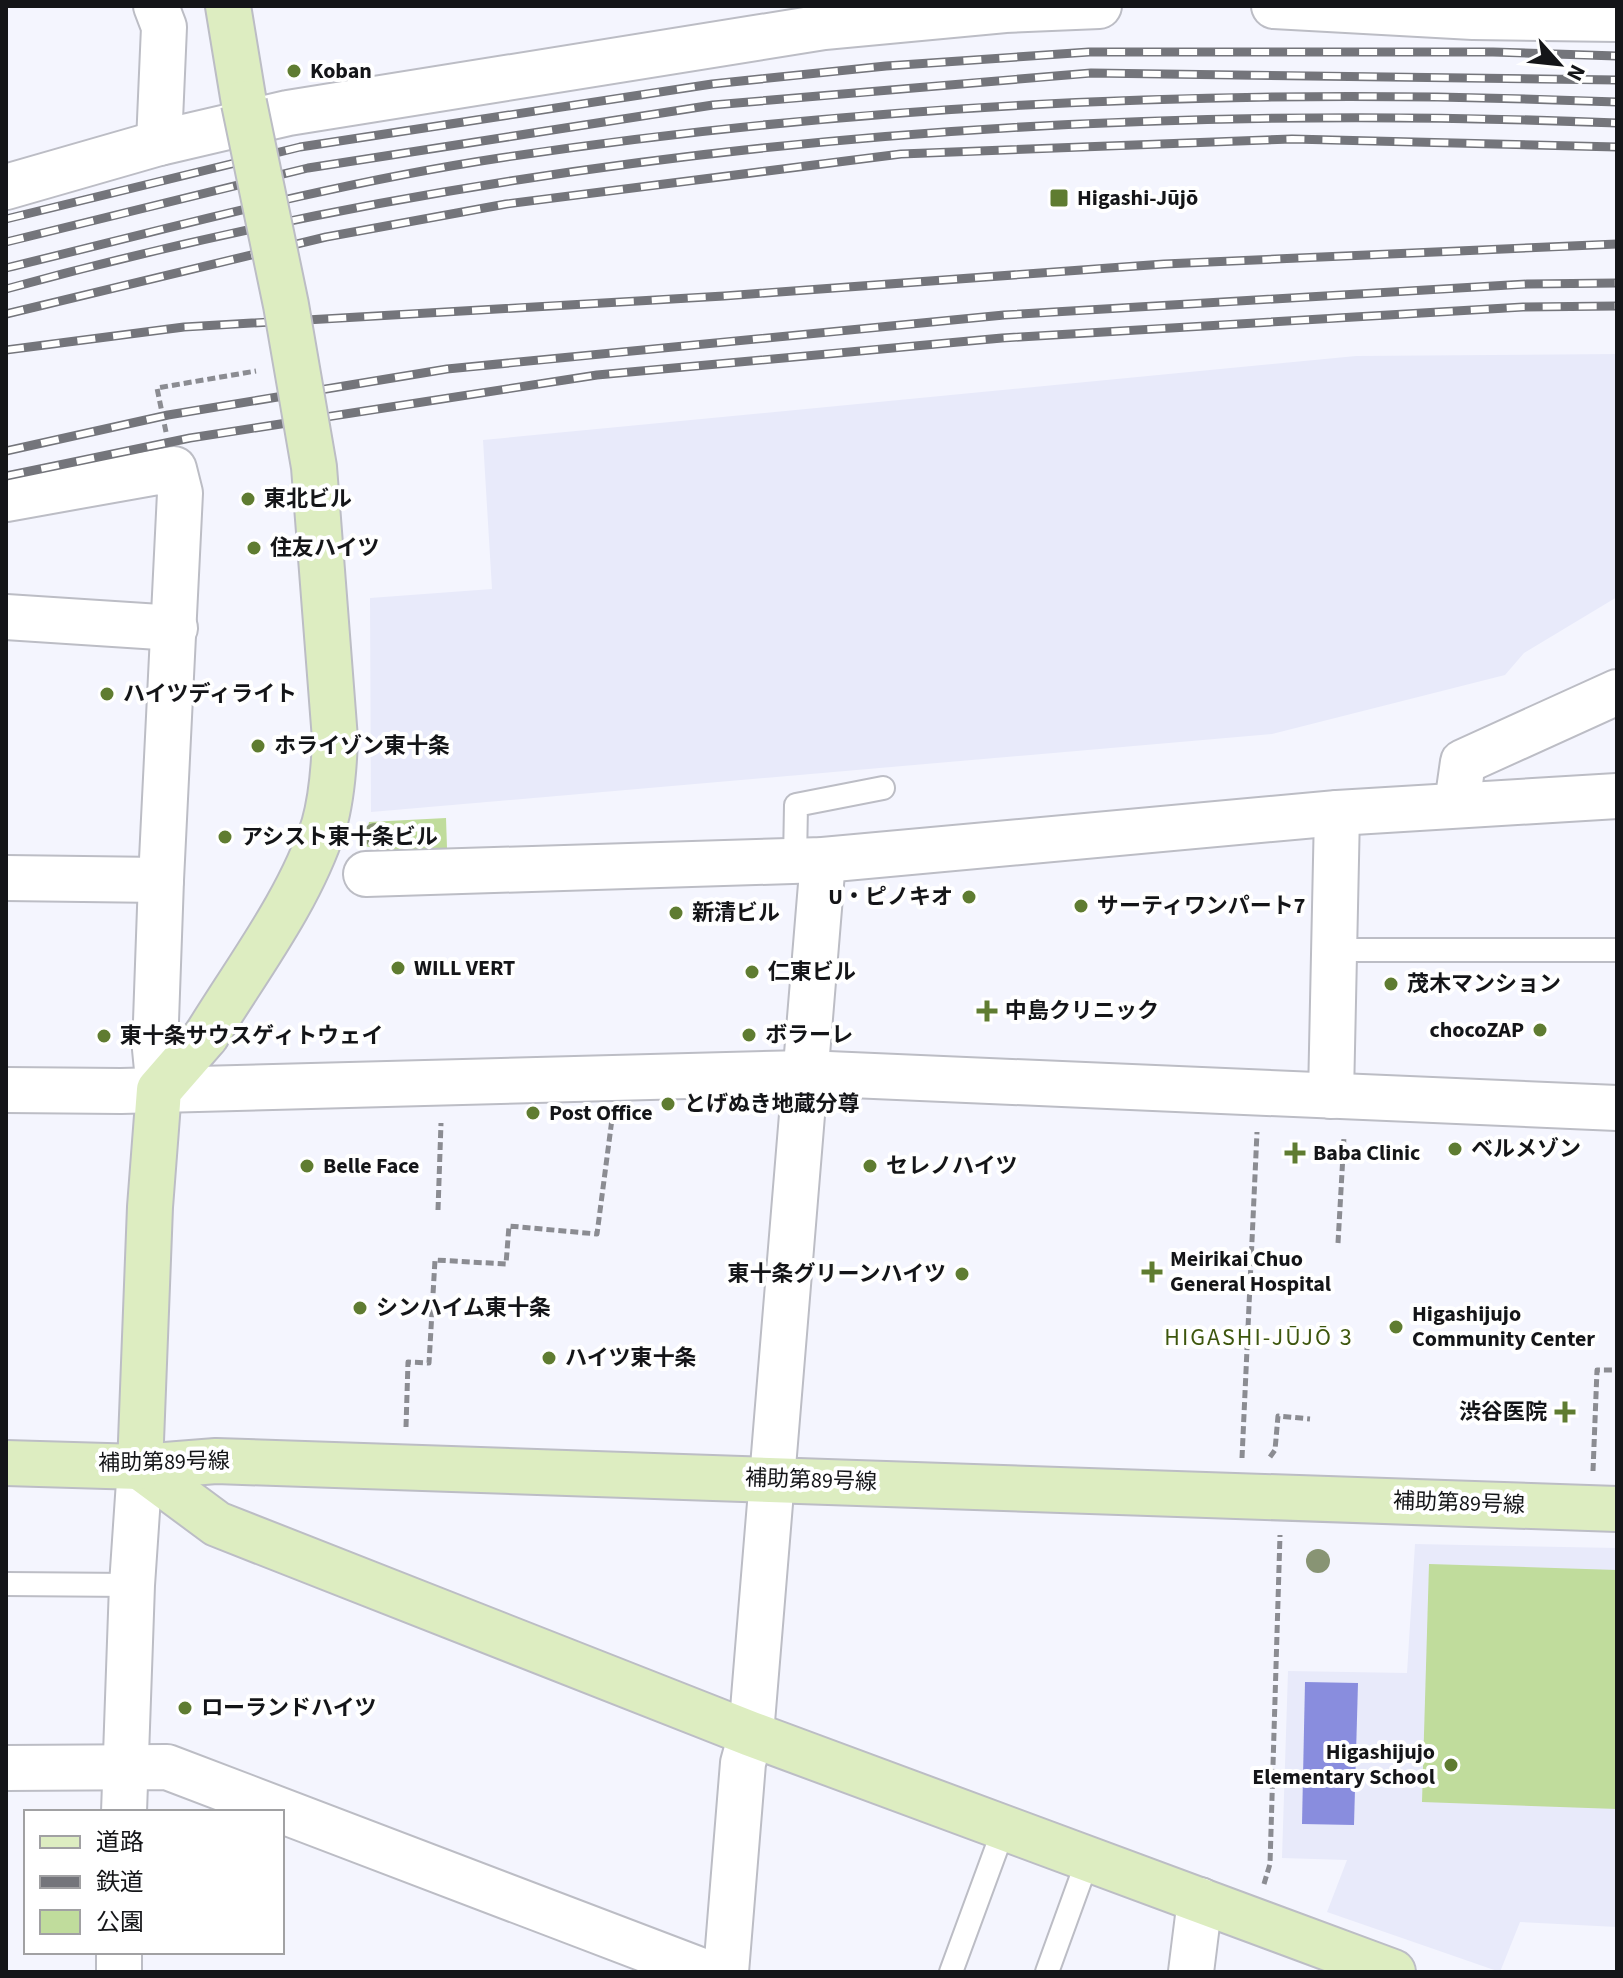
<svg xmlns="http://www.w3.org/2000/svg" width="1623" height="1978" viewBox="0 0 1623 1978" font-family="'Source Sans 3','Noto Sans JP',sans-serif">
<style>
.built{fill:#e8eafa}
.green{fill:#c0dc9c}
.water{fill:#898dde}
.lines{fill:none;stroke-linecap:round;stroke-linejoin:round}
.lane-casing{stroke:#bcbdc5;stroke-width:26}
.street-casing{stroke:#bcbdc5;stroke-width:48}
.secondary-casing{stroke:#bcbdc5;stroke-width:48}
.path{stroke:#8b8c92;stroke-width:5;stroke-dasharray:8 4;stroke-linecap:butt}
.lane{stroke:#fff;stroke-width:22}
.street{stroke:#fff;stroke-width:44}
.secondary{stroke:#ddedc1;stroke-width:44}
.rail-casing{stroke:#74757b;stroke-width:9}
.rail{stroke:#fff;stroke-width:6;stroke-dasharray:18;stroke-linecap:butt}
.secondary-bridge-casing{stroke:#bcbdc5;stroke-width:48;stroke-linecap:butt}
.secondary-bridge{stroke:#ddedc1;stroke-width:44}
.tree{fill:#889474}
.poi-dot{fill:#5f7c31;stroke:#fff;stroke-width:3}
.labels{text-anchor:middle;dominant-baseline:central;stroke-width:8;stroke-linejoin:round;paint-order:stroke}
.poi-label{font-size:22px;font-weight:bold;fill:#141518;stroke:#fff;text-anchor:start}
.street-label{font-size:22px;fill:#141518;stroke:#fff}
.neighbourhood-label{font-size:24px;letter-spacing:2px;fill:#3d560d;stroke:#fff}
</style>
<rect width="100%" height="100%" fill="#f4f5fe"/>
<g class="built">
<polygon points="1617,354 1617,597 1524,653 1505,675 1272,734 371,812 370,598 492,589 483,440 1356,356"/>
<polygon points="1415,1544 1617,1548 1617,1927 1520,1922 1500,1972 1327,1912 1347,1860 1282,1858 1288,1671 1407,1673"/>
</g>
<g class="green">
<polygon points="446,818 447,848 390,851 364,846 369,822"/>
<polygon points="1429,1564 1617,1570 1617,1809 1422,1802"/>
</g>
<polygon class="water" points="1305,1682 1358,1683 1354,1825 1302,1824"/>
<g class="lines">
<g class="lane-casing">
<g id="lane">
<polyline points="795,861 796,805 883,788"/>
<polyline points="1334,950 1617,950"/>
<polyline points="6,1584 132,1585"/>
<polyline points="951,1972 1004,1828"/>
<polyline points="1047,1972 1088,1859"/>
</g>
</g>
<g class="street-casing">
<g id="street">
<polyline points="156,6 164,27 159,143"/>
<polyline points="1274,6 1473,17 1617,19"/>
<polyline points="6,187 159,143 288,113 824,27 1005,10 1099,6"/>
<polyline points="6,499 174,469 180,493 161,880 155,1049 159,1090"/>
<polyline points="6,617 175,628"/>
<polyline points="1457,804 1463,762 1617,692"/>
<polyline points="366,874 823,860 1337,813 1617,796"/>
<polyline points="6,878 161,880"/>
<polyline points="6,1090 121,1091 805,1073 1617,1108"/>
<polyline points="1331,1096 1337,813"/>
<polyline points="6,1768 167,1767 705,1972"/>
<polyline points="124,1812 132,1585 140,1467"/>
<polyline points="119,1972 119,1952"/>
<polyline points="726,1972 743,1763 751,1734 823,860"/>
<polyline points="1191,1972 1200,1900"/>
</g>
</g>
<g class="secondary-casing">
<g id="secondary">
<polyline points="228,6 244,103"/>
<polyline points="6,1463 140,1467 216,1461 1617,1509"/>
<polyline points="140,1467 217,1524 751,1734 1393,1972"/>
<polyline points="140,1467 150,1207 159,1090 206,1036"/>
</g>
</g>
<g class="path">
<polyline points="166,432 157,388 256,371"/>
<polyline points="438,1210 441,1123"/>
<polyline points="1338,1243 1344,1137"/>
<polyline points="406,1427 408,1362 429,1363 435,1260 506,1264 509,1226 597,1234 612,1119"/>
<polyline points="1270,1457 1275,1450 1278,1416 1310,1419"/>
<polyline points="1242,1458 1257,1132"/>
<polyline points="1593,1471 1597,1370 1617,1370"/>
<polyline points="1264,1884 1270,1864 1280,1535"/>
</g>
<use href="#lane" class="lane"/>
<use href="#street" class="street"/>
<use href="#secondary" class="secondary"/>
<g class="rail-casing">
<g id="rail">
<polyline points="6,219 300,147 712,84 886,66 1089,52 1493,52 1617,56"/>
<polyline points="6,242 308,168 713,105 1091,73 1617,80"/>
<path d="M6,268C170,228 334,183 500,158C870,102 1244,87 1617,102"/>
<path d="M6,289C530,145 1076,101 1617,123"/>
<polyline points="6,314 326,237 506,204 901,154 1292,139 1617,147"/>
<polyline points="6,350 184,327 724,296 1164,264 1617,244"/>
<polyline points="6,451 168,415 447,369 1004,315 1527,284 1617,283"/>
<polyline points="6,476 190,438 597,375 1002,338 1523,307 1617,306"/>
</g>
</g>
<use href="#rail" class="rail"/>
<g class="secondary-bridge-casing">
<path id="secondary-bridge" d="M206,1036C247,969 300,900 324,825C332,797 334,768 335,739L314,467L286,305L244,103"/>
</g>
<use href="#secondary-bridge" class="secondary-bridge"/>
</g>
<g class="tree">
<circle cx="375" cy="835" r="12"/>
<circle cx="1318" cy="1561" r="12"/>
</g>
<g class="poi-dot">
<circle cx="294" cy="71" r="8"/>
<rect x="1049" y="188" width="20" height="20" rx="4"/>
<circle cx="248" cy="499" r="8"/>
<circle cx="254" cy="548" r="8"/>
<circle cx="107" cy="694" r="8"/>
<circle cx="258" cy="746" r="8"/>
<circle cx="225" cy="837" r="8"/>
<circle cx="969" cy="897" r="8"/>
<circle cx="1081" cy="906" r="8"/>
<circle cx="676" cy="913" r="8"/>
<circle cx="398" cy="968" r="8"/>
<circle cx="752" cy="972" r="8"/>
<circle cx="1391" cy="984" r="8"/>
<path d="M983 999h8v8h8v8h-8v8h-8v-8h-8v-8h8z"/>
<circle cx="1540" cy="1030" r="8"/>
<circle cx="749" cy="1035" r="8"/>
<circle cx="104" cy="1036" r="8"/>
<circle cx="668" cy="1104" r="8"/>
<circle cx="533" cy="1113" r="8"/>
<circle cx="1455" cy="1149" r="8"/>
<path d="M1291 1141h8v8h8v8h-8v8h-8v-8h-8v-8h8z"/>
<circle cx="307" cy="1166" r="8"/>
<circle cx="870" cy="1166" r="8"/>
<path d="M1148 1260h8v8h8v8h-8v8h-8v-8h-8v-8h8z"/>
<circle cx="962" cy="1274" r="8"/>
<circle cx="360" cy="1308" r="8"/>
<circle cx="1396" cy="1327" r="8"/>
<circle cx="549" cy="1358" r="8"/>
<path d="M1561 1400h8v8h8v8h-8v8h-8v-8h-8v-8h8z"/>
<circle cx="185" cy="1708" r="8"/>
<circle cx="1451" cy="1765" r="8"/>
</g>
<g class="labels">
<g class="poi-label">
<text x="310" y="71">Koban</text>
<text x="1077" y="198">Higashi-Jūjō</text>
<text x="264" y="499">東北ビル</text>
<text x="270" y="548">住友ハイツ</text>
<text x="123" y="694">ハイツディライト</text>
<text x="274" y="746">ホライゾン東十条</text>
<text x="241" y="837">アシスト東十条ビル</text>
<text x="953" y="897" text-anchor="end">U・ピノキオ</text>
<text x="1097" y="906">サーティワンパート7</text>
<text x="692" y="913">新清ビル</text>
<text x="414" y="968">WILL VERT</text>
<text x="768" y="972">仁東ビル</text>
<text x="1407" y="984">茂木マンション</text>
<text x="1005" y="1011">中島クリニック</text>
<text x="1524" y="1030" text-anchor="end">chocoZAP</text>
<text x="765" y="1035">ボラーレ</text>
<text x="120" y="1036">東十条サウスゲィトウェイ</text>
<text x="684" y="1104">とげぬき地蔵分尊</text>
<text x="549" y="1113">Post Office</text>
<text x="1471" y="1149">ベルメゾン</text>
<text x="1313" y="1153">Baba Clinic</text>
<text x="323" y="1166">Belle Face</text>
<text x="886" y="1166">セレノハイツ</text>
<text x="1170" y="1259">Meirikai Chuo<tspan x="1170" dy="25">General Hospital</tspan></text>
<text x="946" y="1274" text-anchor="end">東十条グリーンハイツ</text>
<text x="376" y="1308">シンハイム東十条</text>
<text x="1412" y="1314">Higashijujo<tspan x="1412" dy="25">Community Center</tspan></text>
<text x="565" y="1358">ハイツ東十条</text>
<text x="1547" y="1412" text-anchor="end">渋谷医院</text>
<text x="201" y="1708">ローランドハイツ</text>
<text x="1435" y="1752" text-anchor="end">Higashijujo<tspan x="1435" dy="25">Elementary School</tspan></text>
</g>
<g class="street-label">
<text transform="translate(164 1462) rotate(-1)">補助第89号線</text>
<text transform="translate(811 1480) rotate(2)">補助第89号線</text>
<text transform="translate(1459 1503) rotate(2)">補助第89号線</text>
</g>
<g class="neighbourhood-label">
<text x="1259" y="1337">HIGASHI-JŪJŌ 3</text>
</g>
</g>
<rect width="1623" height="1978" fill="none" stroke="#141518" stroke-width="16"/>
<rect x="24" y="1810" width="260" height="144" fill="#ffffff" stroke="#a1a1a3" stroke-width="2"/>
<rect x="40" y="1836" width="40" height="12" fill="#ddedc1" stroke="#a1a1a3" stroke-width="2"/>
<text x="96" y="1850" font-size="24" fill="#141518">道路</text>
<rect x="40" y="1876" width="40" height="12" fill="#74757b" stroke="#a1a1a3" stroke-width="2"/>
<text x="96" y="1890" font-size="24" fill="#141518">鉄道</text>
<rect x="40" y="1910" width="40" height="24" fill="#c0dc9c" stroke="#a1a1a3" stroke-width="2"/>
<text x="96" y="1930" font-size="24" fill="#141518">公園</text>
<g transform="translate(1559 64) rotate(117)" stroke="#ffffff" stroke-width="6" paint-order="stroke">
<path d="M0-6L14 30L0 20L-14 30Z" fill="#141518"/>
<text y="-12" font-size="22" font-weight="bold" text-anchor="middle" fill="#141518">N</text>
</g>
</svg>
